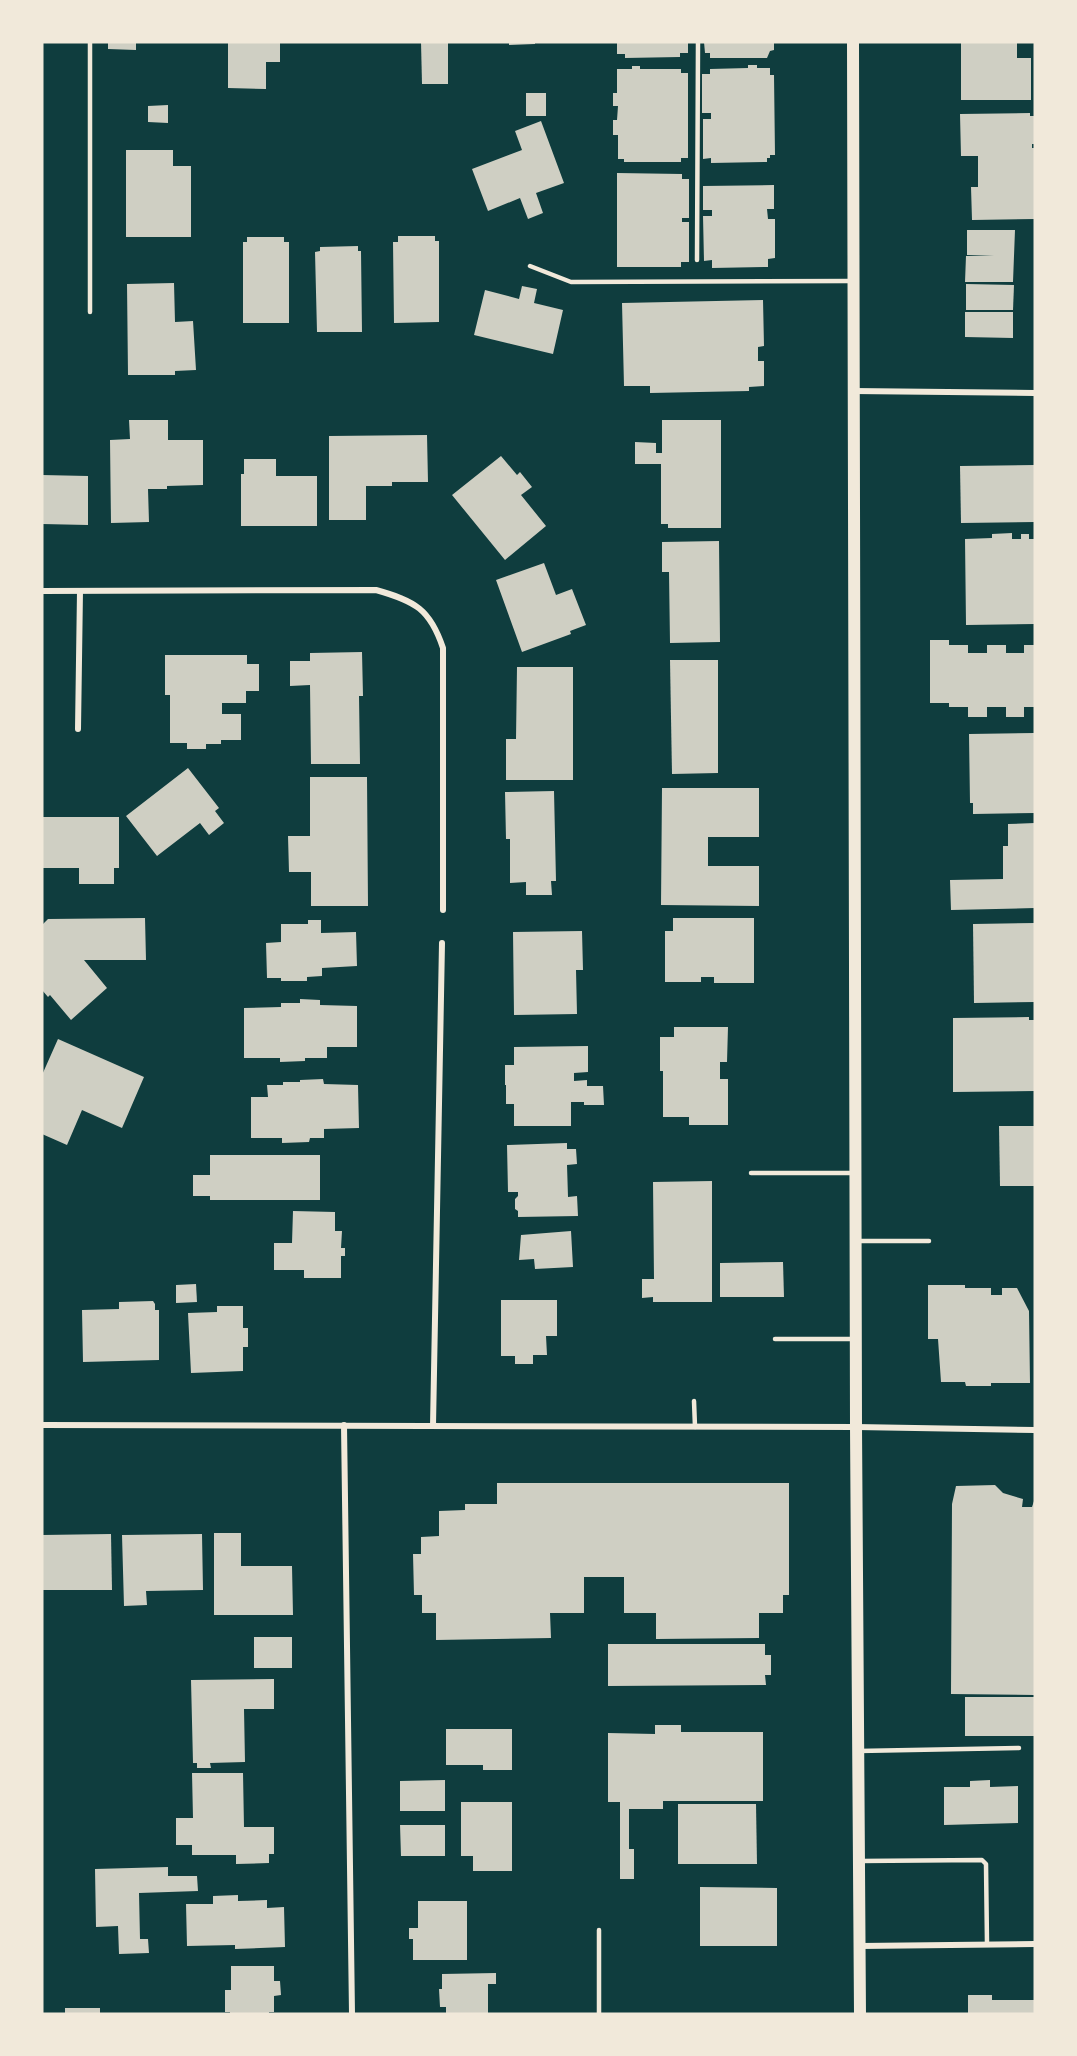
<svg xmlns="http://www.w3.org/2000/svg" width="1077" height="2056" viewBox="0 0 1077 2056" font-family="'IBM Plex Sans',sans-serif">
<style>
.building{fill:#cfcfc3}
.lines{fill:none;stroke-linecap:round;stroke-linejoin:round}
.service{stroke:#f1e9da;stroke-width:4.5}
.minor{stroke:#f1e9da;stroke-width:6}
.secondary{stroke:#f1e9da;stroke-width:12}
</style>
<rect width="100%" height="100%" fill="#0f3d3e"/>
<g class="building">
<polygon points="108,42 136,42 136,50 108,49"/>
<polygon points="228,42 280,42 280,62 266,62 266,89 228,88"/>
<polygon points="421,42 448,42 448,84 422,84"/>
<polygon points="509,42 535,42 535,44 509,45"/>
<polygon points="617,42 688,42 688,53 680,53 680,57 625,58 625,54 617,54"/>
<polygon points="704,42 774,42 774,50 770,51 767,58 710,58 710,53 705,53"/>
<polygon points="961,42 1017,42 1017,58 1031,58 1031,100 961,100"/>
<polygon points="748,65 757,65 757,68 770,68 770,75 774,75 775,155 770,155 770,158 767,158 767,162 711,163 711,158 703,159 703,119 711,119 711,113 702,113 702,74 710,74 710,69 748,68"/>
<polygon points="632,66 640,66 640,69 681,69 681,73 688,73 688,158 681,158 681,162 624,162 624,159 618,159 618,135 613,135 613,120 617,120 618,106 613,106 613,93 617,93 617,69 632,69"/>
<rect x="526" y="93" width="20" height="23"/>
<polygon points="168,105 168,123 148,122 148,106"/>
<polygon points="1030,113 1030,116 1035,116 1035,144 1032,144 1032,148 1035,148 1035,219 972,220 971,187 978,187 978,156 961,156 960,114"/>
<polygon points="541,121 564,183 536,193 543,213 528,219 520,198 488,211 472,169 522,150 515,131"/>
<polygon points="126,150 173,150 173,166 191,166 191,237 126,237"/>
<polygon points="617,173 682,174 682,179 689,179 689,218 682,218 682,222 689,222 689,262 681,262 681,267 617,267"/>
<polygon points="774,185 774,209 767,209 768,219 775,219 775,258 768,259 768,267 712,268 712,260 704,261 703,216 712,216 712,210 703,210 703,186"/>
<polygon points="967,230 1015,230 1013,282 965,282 966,256 994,256 967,255"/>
<polygon points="398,236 435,236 435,241 439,241 439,322 394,323 393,242 398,242"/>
<polygon points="247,237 284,237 284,242 289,242 289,323 243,323 243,242 247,242"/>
<polygon points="358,246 358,251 361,251 362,332 317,332 315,252 320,251 320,247"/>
<polygon points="174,283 175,322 193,321 196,370 175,371 175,375 128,375 127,284"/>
<polygon points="966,284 1014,285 1013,310 966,310"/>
<polygon points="522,286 537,289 534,303 563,310 553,354 474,335 485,290 519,299"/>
<polygon points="763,300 764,346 758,347 758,361 764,361 764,386 749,387 749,391 650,393 650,386 624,386 622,303"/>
<polygon points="965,312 1013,312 1013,338 965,337"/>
<polygon points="129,420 168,420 168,440 203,440 203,485 167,486 167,489 148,489 149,522 111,523 110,440 130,439"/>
<polygon points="662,420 721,420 721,528 668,528 668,524 661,524 661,464 635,464 635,442 656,443 656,453 662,453"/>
<polygon points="427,435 428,482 392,482 392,486 366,486 366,520 329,520 329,436"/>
<polygon points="501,456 517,475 520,472 532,487 521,495 546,526 505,560 452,495"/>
<polygon points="244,459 276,459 276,476 317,476 317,526 241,526 241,474 244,474"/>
<polygon points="1035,465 1035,522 961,523 960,466"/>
<polygon points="42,475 88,476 88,525 42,524"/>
<polygon points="1012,533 1012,539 1021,539 1021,534 1029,534 1029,539 1035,539 1035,624 966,625 965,539 992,538 992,534"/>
<polygon points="719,541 720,642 670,643 669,572 662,572 662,542"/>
<polygon points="544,563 556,595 572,589 586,625 570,631 571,634 522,652 496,580"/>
<polygon points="930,640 949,640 949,645 968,645 968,653 987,653 987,645 1006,645 1006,653 1024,653 1024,645 1035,645 1035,707 1024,707 1024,717 1006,717 1006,707 987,707 987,717 968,717 968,707 949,707 949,703 930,703"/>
<polygon points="362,652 363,696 359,696 360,764 311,764 310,685 290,686 290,661 310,661 310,653"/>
<polygon points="165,655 247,655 247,664 259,664 259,691 246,691 246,703 222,703 222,714 241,714 241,740 221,740 221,744 206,744 206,749 187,749 187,743 170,743 170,695 165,695"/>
<polygon points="670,660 718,660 718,773 672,774"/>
<polygon points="517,667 573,667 573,780 506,780 506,739 516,739"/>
<polygon points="1035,733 1035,813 973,814 973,803 970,803 969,734"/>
<polygon points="188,768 219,808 215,811 224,823 209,835 200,823 157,856 126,816"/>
<polygon points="310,777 367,777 368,906 311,906 311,872 289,872 288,836 310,836"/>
<polygon points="662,788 759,788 759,837 708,837 708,866 759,866 759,906 661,905"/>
<polygon points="554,791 556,881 551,881 552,895 526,895 526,882 510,883 510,839 506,839 505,792"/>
<polygon points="42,817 119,817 119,868 114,868 114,884 79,884 79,868 42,868"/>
<polygon points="1035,823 1035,908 951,910 950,880 1003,879 1003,846 1008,846 1008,824"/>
<polygon points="145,918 146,960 84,960 107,988 71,1020 50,995 48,997 42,990 42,925 48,919"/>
<polygon points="673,918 754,918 754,983 714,983 714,977 701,977 701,982 665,982 665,931 673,931"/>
<polygon points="308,920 321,920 321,933 356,932 357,966 322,968 322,976 307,977 307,981 281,981 281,978 267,978 266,943 281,942 281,924 308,924"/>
<polygon points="1035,923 1035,1002 974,1003 973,924"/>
<polygon points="582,931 583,970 576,970 577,1014 514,1015 513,932"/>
<polygon points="300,999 320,1000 320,1005 357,1006 357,1047 327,1047 327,1058 305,1058 305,1061 280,1062 280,1058 244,1058 244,1008 281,1007 281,1003 300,1003"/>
<polygon points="1029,1017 1029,1020 1035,1020 1035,1091 953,1092 953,1018"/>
<polygon points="674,1027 728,1027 727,1062 720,1062 720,1079 728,1079 728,1125 689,1125 689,1117 663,1117 663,1071 660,1071 660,1037 674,1037"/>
<polygon points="58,1039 144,1077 122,1128 82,1110 67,1145 42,1134 42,1075"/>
<polygon points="588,1046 588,1072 574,1073 574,1081 587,1080 587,1086 603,1086 604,1105 584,1105 584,1102 571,1102 571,1126 514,1126 514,1104 506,1104 506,1085 505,1085 505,1065 514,1065 514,1047"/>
<polygon points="323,1079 324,1084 358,1085 359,1128 324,1129 324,1138 310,1138 309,1142 282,1143 282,1138 251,1138 251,1097 268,1097 267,1085 283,1085 283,1082 300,1082 300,1080"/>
<polygon points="999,1126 1035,1126 1035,1186 1000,1186"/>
<polygon points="567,1143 567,1149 576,1149 577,1164 567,1165 568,1197 577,1196 578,1216 518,1217 518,1211 515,1209 515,1199 518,1196 518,1192 508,1192 507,1145"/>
<polygon points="210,1155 320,1155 320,1200 210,1200 210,1196 193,1196 193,1175 210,1175"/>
<polygon points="712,1181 712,1302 653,1302 653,1297 642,1298 642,1279 654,1279 653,1182"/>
<polygon points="293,1211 335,1212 335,1231 342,1231 341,1248 345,1248 345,1256 341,1256 341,1278 304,1278 304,1270 274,1270 274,1243 292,1243"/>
<polygon points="571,1231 573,1267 535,1269 534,1259 519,1260 521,1235"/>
<polygon points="783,1262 784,1297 720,1297 720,1263"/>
<polygon points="196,1284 197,1302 176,1303 176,1285"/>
<polygon points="928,1285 965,1285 965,1288 991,1288 991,1295 1002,1295 1002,1288 1017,1288 1029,1311 1030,1383 991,1383 991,1386 966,1386 965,1382 941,1382 938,1339 928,1339"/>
<polygon points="501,1300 557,1300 557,1336 546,1336 547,1355 533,1355 533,1364 515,1364 515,1356 501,1356"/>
<polygon points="153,1301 155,1304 155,1310 159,1310 159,1360 83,1362 82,1310 119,1309 119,1302"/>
<polygon points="217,1306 243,1306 243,1328 248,1328 248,1347 243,1347 243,1371 191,1373 188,1313 217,1312"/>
<polygon points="497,1483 789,1483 789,1595 783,1595 783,1613 759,1613 759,1638 656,1639 656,1613 624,1613 624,1577 584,1577 584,1613 550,1613 551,1638 436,1640 436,1613 422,1613 422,1595 414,1595 413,1554 421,1554 421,1537 439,1536 439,1511 465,1510 465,1504 497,1504"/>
<polygon points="995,1485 1003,1493 1023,1499 1022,1507 1032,1507 1035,1498 1035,1695 951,1694 952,1504 956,1486"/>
<polygon points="214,1533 241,1533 241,1566 292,1566 293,1615 214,1615"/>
<polygon points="111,1534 112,1590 42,1590 42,1535"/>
<polygon points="202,1534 203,1590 146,1591 147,1605 124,1606 122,1535"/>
<rect x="254" y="1637" width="38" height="31"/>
<polygon points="608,1644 765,1644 765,1655 771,1655 771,1675 765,1675 766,1685 608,1686"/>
<polygon points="274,1679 274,1709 244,1709 245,1762 210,1763 211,1768 197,1768 197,1763 193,1763 191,1680"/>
<rect x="965" y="1697" width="70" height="39"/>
<polygon points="655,1725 681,1725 681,1732 763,1732 763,1801 663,1801 663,1809 629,1809 629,1849 634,1849 634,1879 620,1879 620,1802 608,1802 608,1733 655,1734"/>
<polygon points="446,1729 512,1729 512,1770 483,1770 483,1765 446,1765"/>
<polygon points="192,1773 243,1773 244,1827 274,1827 274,1854 269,1854 269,1863 236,1864 236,1855 192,1855 192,1845 176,1845 176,1818 193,1818"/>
<polygon points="445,1780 445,1811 400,1811 400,1781"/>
<polygon points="990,1780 990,1787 1018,1786 1018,1823 944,1825 944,1787 970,1787 970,1781"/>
<polygon points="461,1802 512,1802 512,1871 473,1871 473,1856 461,1856"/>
<polygon points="678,1804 756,1804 757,1864 678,1864"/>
<polygon points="400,1825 445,1825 445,1856 401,1856"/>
<polygon points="168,1867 168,1876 197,1876 198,1891 139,1893 140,1939 148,1939 149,1953 119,1954 118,1926 96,1927 95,1869"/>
<polygon points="700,1887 777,1888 777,1946 700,1946"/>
<polygon points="238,1895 238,1901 267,1900 267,1908 284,1907 285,1947 235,1949 235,1945 187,1946 186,1904 213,1904 213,1896"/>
<polygon points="418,1901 467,1901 467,1960 413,1960 413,1939 409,1939 409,1928 418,1928"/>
<polygon points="231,1966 274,1966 274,1981 280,1981 281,1995 274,1996 274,2012 269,2012 269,2014 230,2014 230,2012 225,2012 225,1990 231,1990"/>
<polygon points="496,1973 496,1984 488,1984 488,2014 446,2014 446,2007 440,2007 439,1989 442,1989 442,1974"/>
<polygon points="968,1995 992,1995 992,2000 1035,2000 1035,2014 968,2014"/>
<rect x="65" y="2008" width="35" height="6"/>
</g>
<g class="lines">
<g class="service">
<polyline points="697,260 698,42"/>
<polyline points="530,266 571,282 852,281"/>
<polyline points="90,312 90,42"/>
<polyline points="751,1173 853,1173"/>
<polyline points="856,1241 929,1241"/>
<polyline points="775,1339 856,1339"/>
<polyline points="694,1401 695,1427"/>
<polyline points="858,1751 1019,1748"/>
<polyline points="860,1861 982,1860 986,1864 987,1944"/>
<polyline points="599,2014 599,1930"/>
</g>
<g class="minor">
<polyline points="853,391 1035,393"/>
<path d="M42,591L376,590C415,601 430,609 443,648V910"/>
<polyline points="78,729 80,591"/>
<polyline points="42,1425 856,1427 1035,1430"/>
<polyline points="344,1425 352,2014"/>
<polyline points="433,1426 442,943"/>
<polyline points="860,1946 1035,1944"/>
</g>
<polyline class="secondary" points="853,42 856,1427 860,2014"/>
</g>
<rect width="1077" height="2056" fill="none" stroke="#f1e9da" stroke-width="87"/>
</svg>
